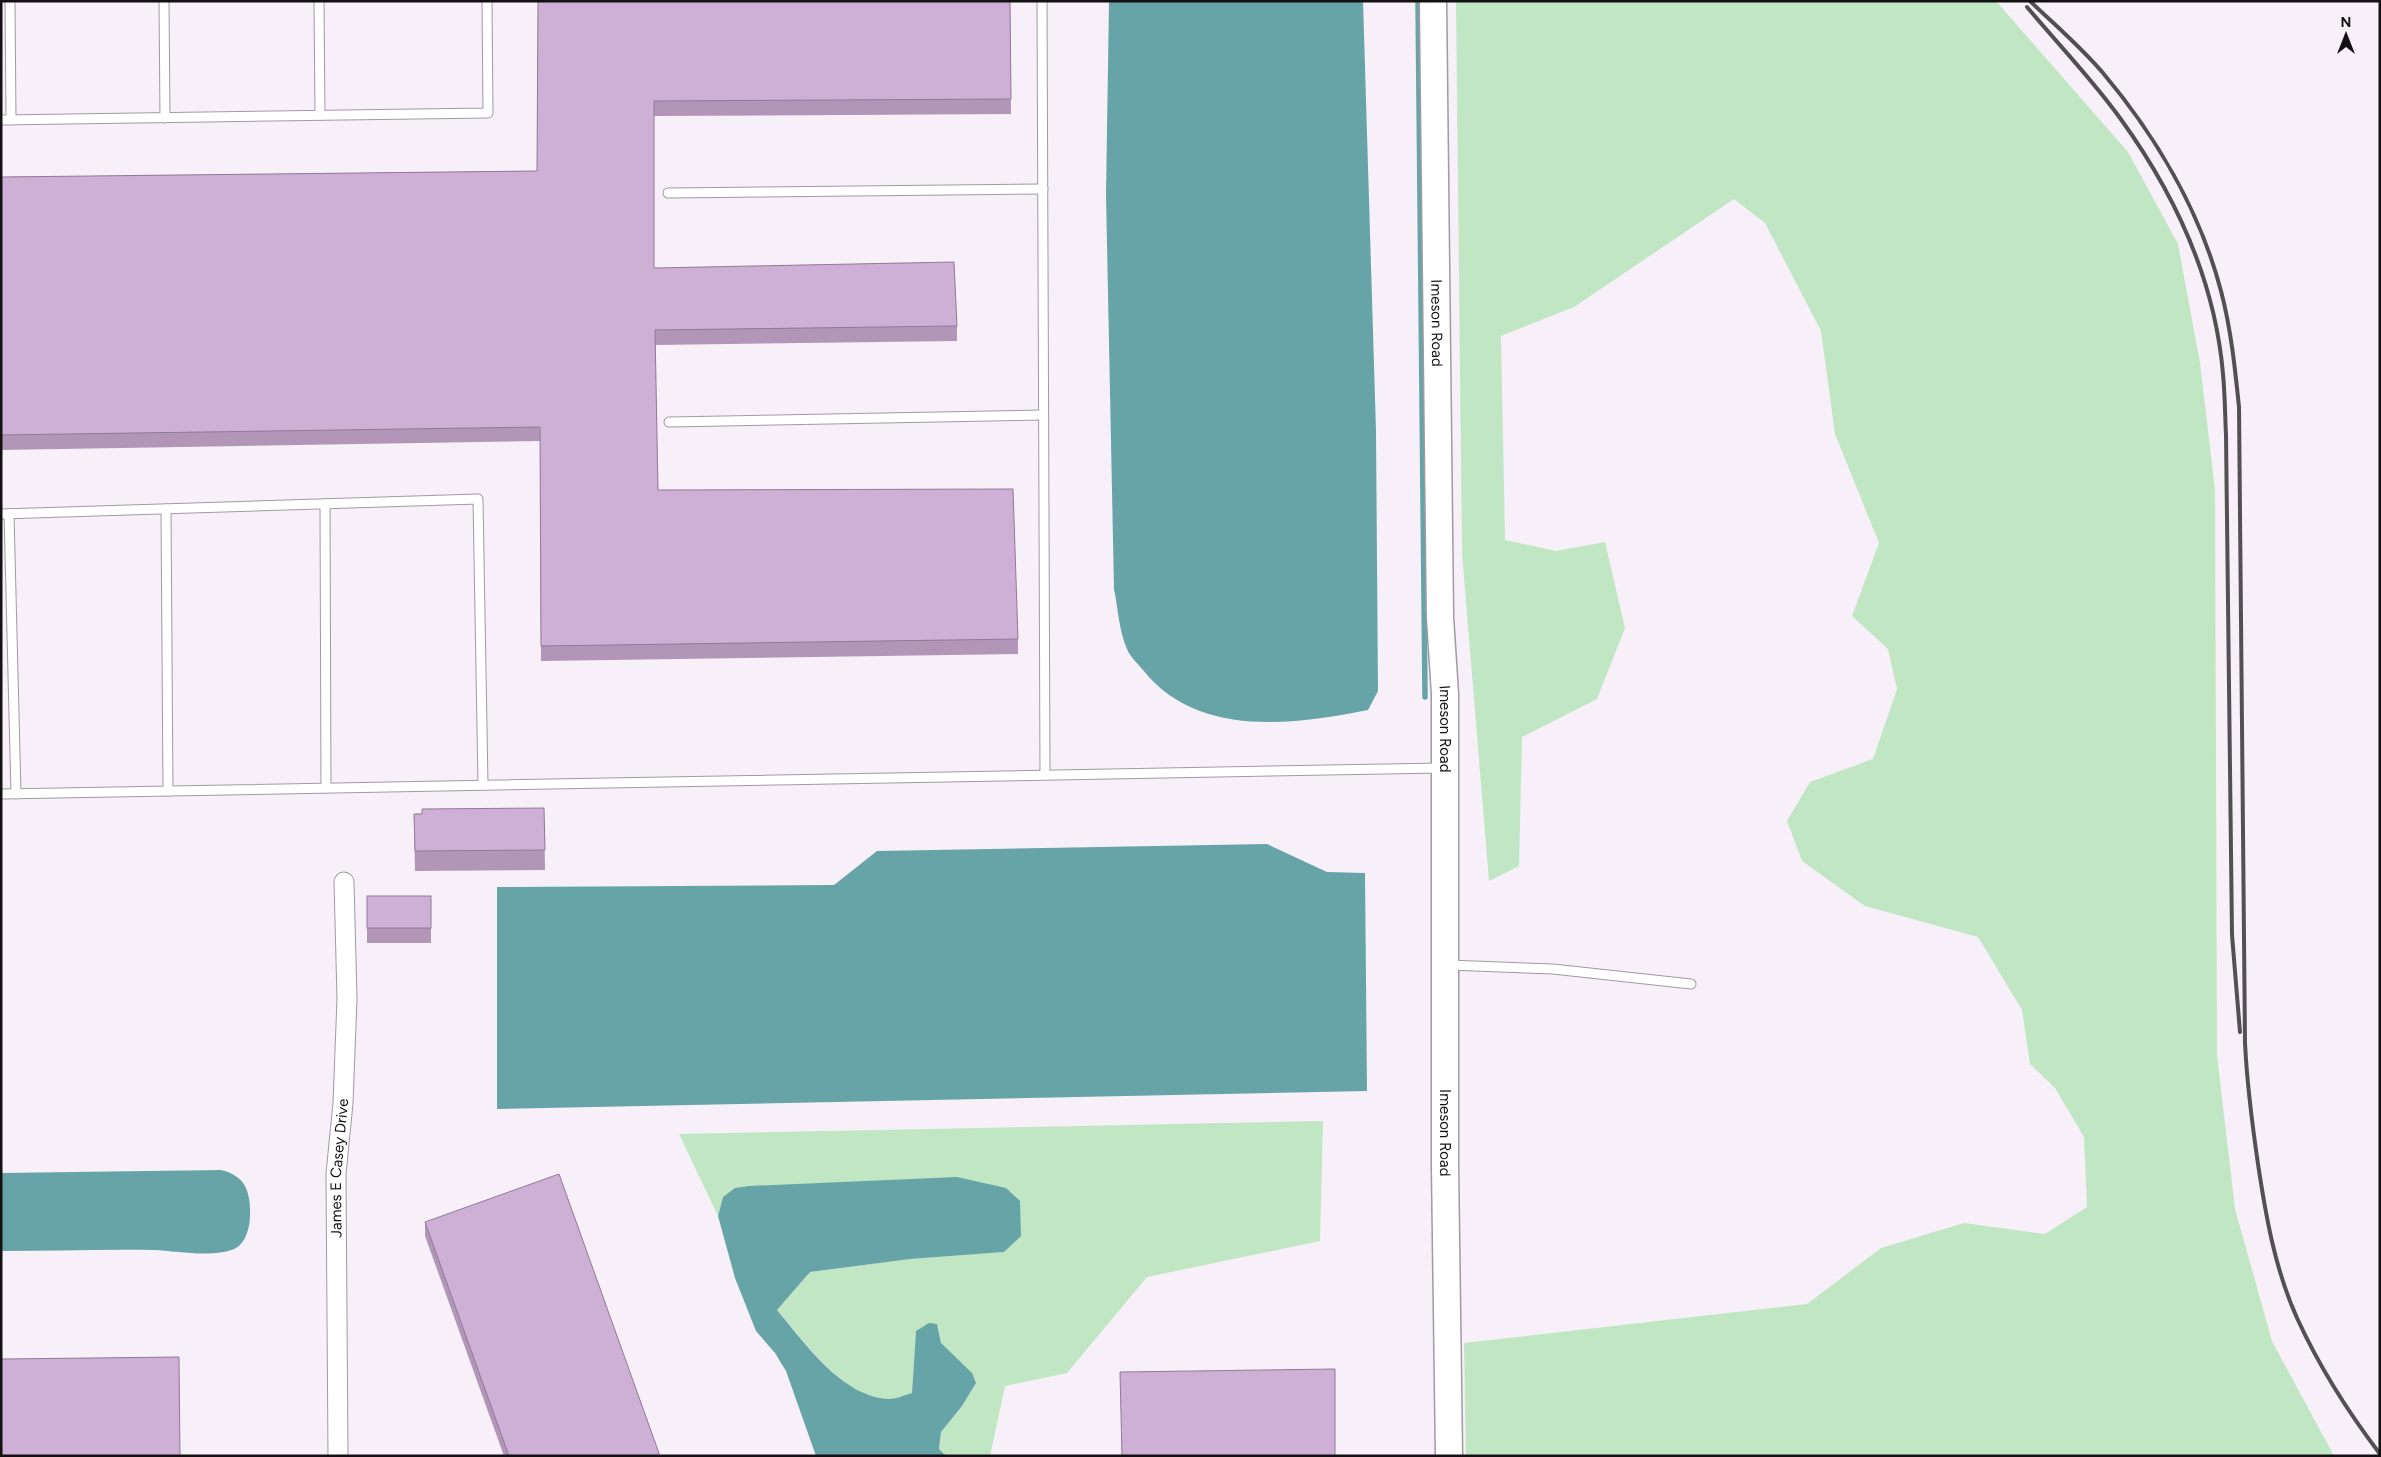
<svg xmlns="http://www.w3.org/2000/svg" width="2381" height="1457" viewBox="0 0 2381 1457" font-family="Figtree,sans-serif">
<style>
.green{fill:#c1e6c4}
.water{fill:#66a4a8}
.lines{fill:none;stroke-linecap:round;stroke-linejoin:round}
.stream{stroke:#66a4a8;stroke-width:5.5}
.lane-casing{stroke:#a09aa2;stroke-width:11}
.street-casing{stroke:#a09aa2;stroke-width:21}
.secondary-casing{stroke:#a09aa2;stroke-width:29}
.lane{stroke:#fff;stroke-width:9}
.street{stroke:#fff;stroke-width:19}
.secondary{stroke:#fff;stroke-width:26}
.rail{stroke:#535054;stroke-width:4}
.wall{fill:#b196b8}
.building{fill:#ceafd6;stroke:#907a96}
.labels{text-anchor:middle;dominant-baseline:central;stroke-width:4.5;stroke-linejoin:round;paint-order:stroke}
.street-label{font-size:15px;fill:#131114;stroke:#f7f0f8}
</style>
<rect width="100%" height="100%" fill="#f7f0f8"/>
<g class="green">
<polygon points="1456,1 1996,1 2128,152 2178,244 2200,363 2215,490 2217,1055 2235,1209 2272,1341 2334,1456 1466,1456 1464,1343 1807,1304 1881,1248 1964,1223 2045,1234 2087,1207 2084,1137 2055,1088 2030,1064 2022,1010 1978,937 1865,906 1802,861 1787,821 1810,782 1873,759 1897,689 1888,649 1852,616 1879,543 1835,434 1821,331 1765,223 1734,199 1574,307 1501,336 1505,540 1556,551 1605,542 1625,628 1597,699 1522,737 1519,866 1489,881 1462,553"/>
<path d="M1323,1121L1320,1241L1147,1277L1067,1373L1005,1386L990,1456H946L939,1449L941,1432L962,1406L976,1383L941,1343L937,1324L916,1331L912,1393C905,1395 896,1399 889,1399C841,1397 806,1342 777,1310L810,1272L910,1259L1004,1252L723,1197L718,1216L679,1134Z"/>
</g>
<g class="water">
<path d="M1109,1H1363L1376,431L1378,691L1368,710C1292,725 1197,738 1143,670C1138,664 1130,657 1127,649C1119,631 1118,608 1114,589L1106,195Z"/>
<polygon points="1267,844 1327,872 1365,873 1367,1091 497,1109 497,887 834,885 877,851"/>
<path d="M221,1170C234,1173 245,1180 248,1194C252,1209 252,1241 234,1249C211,1258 178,1251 154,1250C103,1249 52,1251 1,1251V1173Z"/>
<path d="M957,1177L1006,1188L1020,1201L1021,1236L1004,1252L910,1259L810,1272L777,1310C805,1343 842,1397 889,1399C896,1399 905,1395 912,1393L916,1331L929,1323L937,1324L941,1343L972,1373L976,1383L962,1406L941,1432L939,1449L946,1456H816L786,1371L775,1353L756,1331L735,1278L718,1216L723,1197L735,1188L749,1186Z"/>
</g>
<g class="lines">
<polyline class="stream" points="1418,1 1425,697"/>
<g class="lane-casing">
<g id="lane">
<polyline points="10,1 11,120"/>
<polyline points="164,1 165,118"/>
<polyline points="319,1 320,115"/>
<polyline points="1042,1 1045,775"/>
<polyline points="1,120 488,113 487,1"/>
<polyline points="668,193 1043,189"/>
<polyline points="669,422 1043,415"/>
<polyline points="325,504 326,788"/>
<polyline points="166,509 168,791"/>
<polyline points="1,514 478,499 483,785"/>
<polyline points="9,514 16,794"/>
<polyline points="1,794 1443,768"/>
<polyline points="1448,965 1553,969 1691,984"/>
</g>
</g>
<g class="street-casing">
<g id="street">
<path id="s1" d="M338,1456L336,1174L343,1103L347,999L344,882"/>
</g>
</g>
<g class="secondary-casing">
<g id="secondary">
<path id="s2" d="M1433,1L1440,617L1445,694V1166L1449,1456"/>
</g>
</g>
<use href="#lane" class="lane"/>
<use href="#street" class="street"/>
<use href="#secondary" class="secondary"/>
<g class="rail">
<path d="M2030,1C2054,24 2081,47 2103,73C2156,136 2200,211 2221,291C2231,329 2235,368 2239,407L2245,1043C2247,1084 2252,1123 2258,1164C2266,1217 2275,1269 2297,1318C2319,1366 2348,1412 2380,1454"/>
<path d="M2027,7C2058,44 2092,79 2120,118C2175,194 2215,280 2223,374C2225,395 2225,415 2226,435L2232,935L2240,1032"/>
</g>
</g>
<g class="wall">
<polygon points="538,1 1010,1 1011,114 654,116 654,268 957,326 957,341 655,345 658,490 1018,639 1018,654 541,661 540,441 1,450 1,177 537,171"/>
<polygon points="544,808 545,870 415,871 414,814"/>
<rect x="367" y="896" width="64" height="47"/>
<polygon points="425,1222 660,1456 504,1456 425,1236"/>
</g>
<g class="building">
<polygon points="538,1 1010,1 1011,99 654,101 654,268 954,262 957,326 655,330 658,490 1013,489 1018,639 541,646 540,427 1,435 1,177 537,171"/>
<polygon points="544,808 545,850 415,851 414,814 422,814 422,809"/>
<rect x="367" y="896" width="64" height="32"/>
<polygon points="559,1174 660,1456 509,1456 425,1222"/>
<polygon points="179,1357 180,1456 1,1456 1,1359"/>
<polygon points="1335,1369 1335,1456 1122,1456 1120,1372"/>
</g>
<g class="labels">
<g class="street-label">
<text stroke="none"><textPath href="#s2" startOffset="322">Imeson Road</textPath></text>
<text stroke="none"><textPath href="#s2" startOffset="728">Imeson Road</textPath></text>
<text stroke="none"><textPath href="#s2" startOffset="1132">Imeson Road</textPath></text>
<text stroke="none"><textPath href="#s1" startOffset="288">James E Casey Drive</textPath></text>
</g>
</g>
<rect width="2381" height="1457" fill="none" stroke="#131114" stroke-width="5"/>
<g transform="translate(2346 35)" stroke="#f7f0f8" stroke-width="4" paint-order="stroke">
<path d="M0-4L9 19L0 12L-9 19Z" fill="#131114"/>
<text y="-8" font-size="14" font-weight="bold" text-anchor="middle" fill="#131114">N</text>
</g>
</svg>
